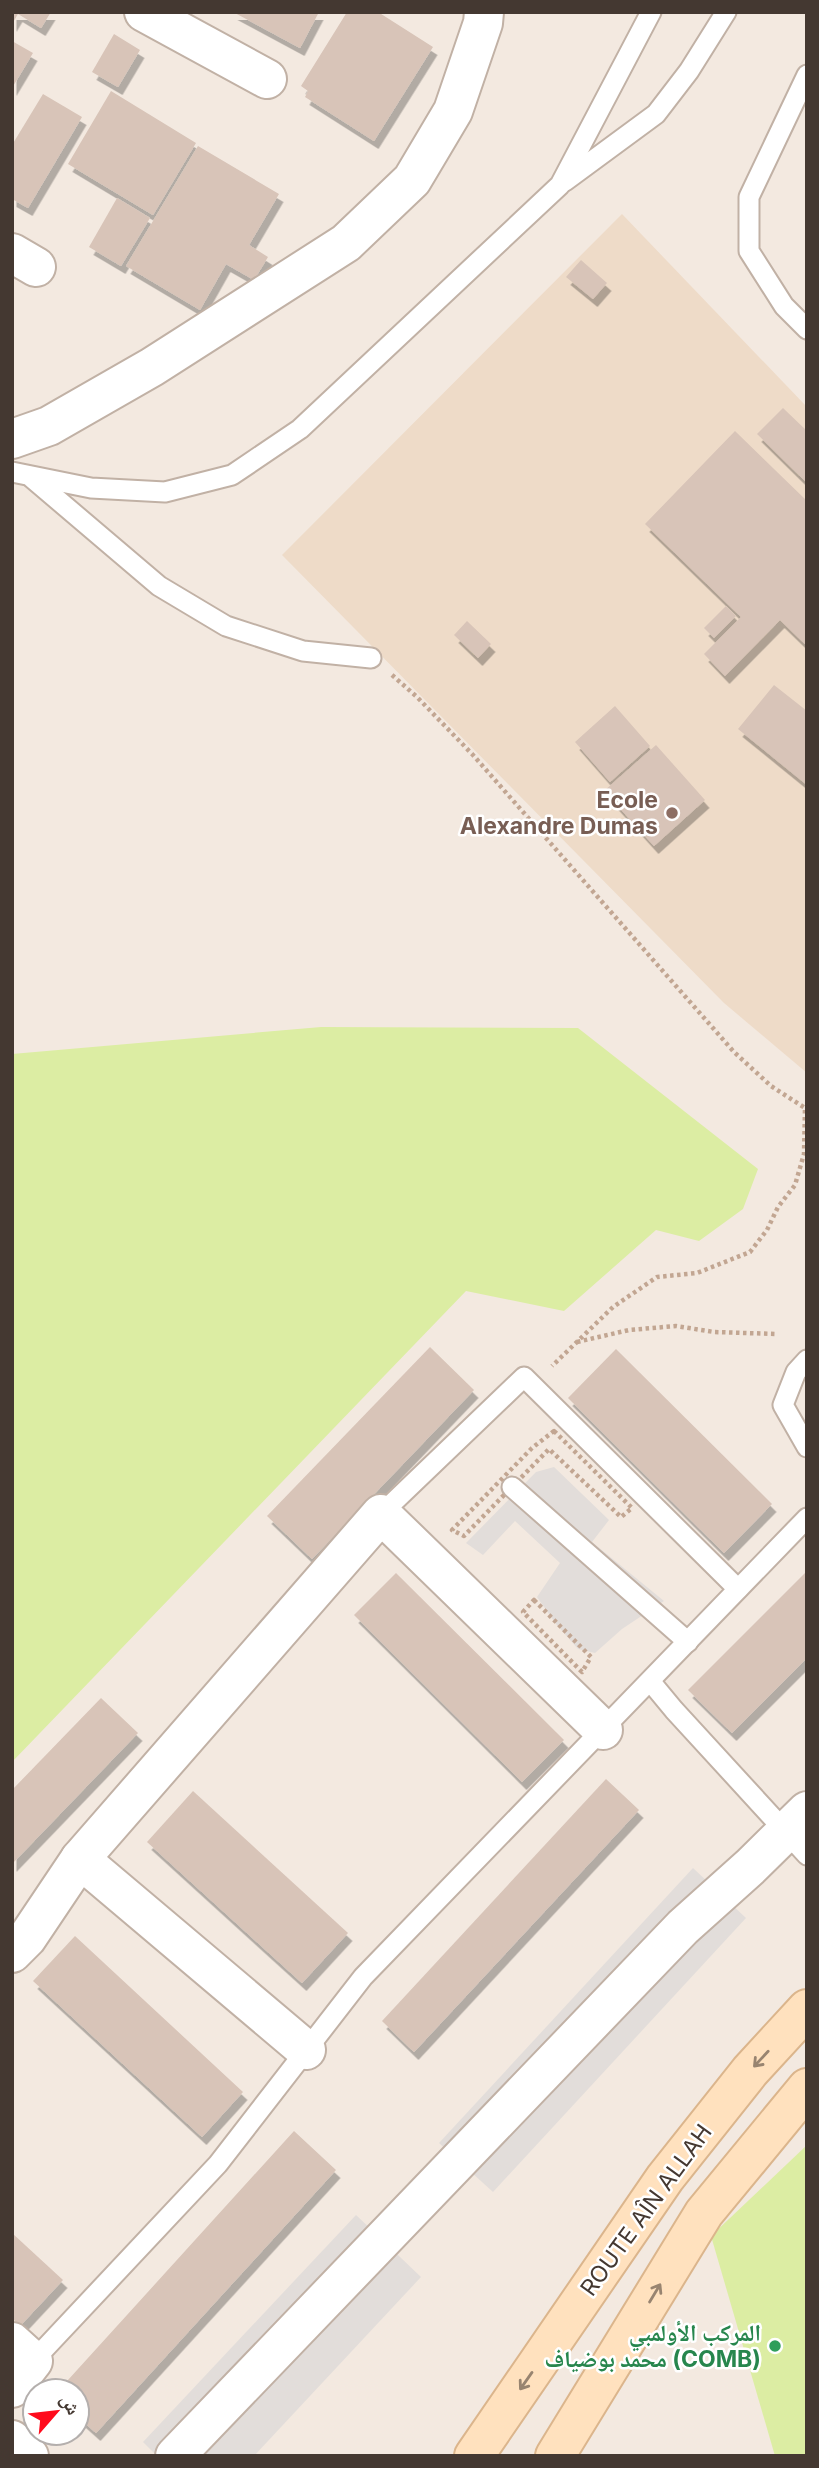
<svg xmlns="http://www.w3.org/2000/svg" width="819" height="2468" viewBox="0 0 819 2468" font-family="Inter,'Noto Naskh Arabic',sans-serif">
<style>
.education{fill:#eedbc8}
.green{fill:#dceda3}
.parking{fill:#e2ddda}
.building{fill:#d8c4b8;filter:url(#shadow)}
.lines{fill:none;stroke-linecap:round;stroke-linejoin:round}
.service-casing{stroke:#c1b1a5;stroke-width:23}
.minor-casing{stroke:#c1b1a5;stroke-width:42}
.tertiary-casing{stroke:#c1b1a5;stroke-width:42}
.secondary-casing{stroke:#dbb58c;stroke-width:42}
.path{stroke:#c2a692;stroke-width:4.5;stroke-dasharray:3.5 3.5;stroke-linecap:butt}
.service{stroke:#fff;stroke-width:19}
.minor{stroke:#fff;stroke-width:38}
.tertiary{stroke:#fff;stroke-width:38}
.secondary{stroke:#ffe1be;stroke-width:38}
.oneway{stroke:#988470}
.education-dot{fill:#8d6e63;stroke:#fff;stroke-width:2.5}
.leisure-dot{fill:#2e9e5b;stroke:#fff;stroke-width:2.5}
.labels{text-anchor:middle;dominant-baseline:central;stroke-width:5;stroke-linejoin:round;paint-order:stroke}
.education-label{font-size:23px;font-weight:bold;fill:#785e54;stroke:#fff;text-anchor:end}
.street-label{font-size:23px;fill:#443831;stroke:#fff}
.leisure-label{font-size:23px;font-weight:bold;fill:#27864d;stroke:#fff;text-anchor:end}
</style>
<defs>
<filter id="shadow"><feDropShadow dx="4.5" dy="8" stdDeviation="0" flood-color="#0004"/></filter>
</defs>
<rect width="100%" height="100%" fill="#f3e9e0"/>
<polygon class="education" points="622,214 807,407 807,1073 724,1003 282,555"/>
<g class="green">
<polygon points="321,1027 578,1028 758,1169 743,1209 699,1241 656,1230 564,1311 466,1291 12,1762 12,1054"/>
<polygon points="807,2145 807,2456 775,2456 711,2236"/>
</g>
<g class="parking">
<polygon points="554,1467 609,1520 592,1542 664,1601 622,1629 595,1653 578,1649 556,1624 537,1597 560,1563 515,1521 483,1555 466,1543 536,1472"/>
<polygon points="693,1868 746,1918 493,2192 439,2143"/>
<polygon points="356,2215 421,2277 254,2456 157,2456 143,2442"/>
</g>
<g class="building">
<polygon points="12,12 51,12 41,28 18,14 12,24"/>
<polygon points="233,12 319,12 300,48"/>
<polygon points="347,12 378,12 433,47 374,141 305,97 308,91 301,86"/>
<polygon points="114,34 140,50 118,87 92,72"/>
<polygon points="12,41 33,53 12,88"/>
<polygon points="111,91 196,143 153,215 68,164"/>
<polygon points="43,94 82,117 28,208 12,199 12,145"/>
<polygon points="198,146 279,194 249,245 268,257 254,280 226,264 200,310 126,266"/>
<polygon points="117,198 150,218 121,266 89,247"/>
<polygon points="581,260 607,283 593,299 566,277"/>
<polygon points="783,408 807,431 807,483 757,434"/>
<polygon points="735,431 807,501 807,646 780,620 725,676 704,654 741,617 645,524"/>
<polygon points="726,606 736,616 714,638 704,628"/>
<polygon points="467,621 491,644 478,658 454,635"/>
<polygon points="774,685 807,711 807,785 738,729"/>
<polygon points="615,706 650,746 610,782 575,742"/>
<polygon points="656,745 705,800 654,846 604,791"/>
<polygon points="430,1347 474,1390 312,1559 267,1516"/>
<polygon points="616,1349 772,1504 724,1553 568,1398"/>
<polygon points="807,1571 807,1658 732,1733 688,1690"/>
<polygon points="396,1573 564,1740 522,1782 354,1615"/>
<polygon points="101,1698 138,1733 12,1864 12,1790"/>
<polygon points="606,1779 639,1810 414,2052 382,2021"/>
<polygon points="193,1791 348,1933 302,1983 147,1842"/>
<polygon points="75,1936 243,2092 202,2137 33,1981"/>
<polygon points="294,2131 336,2170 96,2433 77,2416 77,2391 58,2391"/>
<polygon points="12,2233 63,2280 20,2326 12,2318"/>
</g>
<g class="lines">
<g class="service-casing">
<g id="service">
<polyline points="807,75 749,197 749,251 784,306 807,329"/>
<polyline points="565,181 656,114 689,71 726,12"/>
<polyline points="12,472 91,488 165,492 232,475 300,429 560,185 651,12"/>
<polyline points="32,478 159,586 226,626 303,651 371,658"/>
<polyline points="807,1360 796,1372 783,1405 807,1447"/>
<polyline points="512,1487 688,1642"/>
<polyline points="381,1514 524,1377 738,1589"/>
<polyline points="650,1681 674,1710 807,1855"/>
<polyline points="33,2361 218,2164 363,1977 807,1518"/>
</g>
</g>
<g class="minor-casing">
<g id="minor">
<polyline points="144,12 267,79"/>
<polyline points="12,253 36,267"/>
<polyline points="80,1859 306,2050"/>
<polyline points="12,1953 27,1938 80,1859 381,1514 603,1730"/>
<polyline points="12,2342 33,2361 12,2388"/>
<polyline points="12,2440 29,2456"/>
<polyline points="175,2456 683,1927 750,1867 807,1811"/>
</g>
</g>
<g class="tertiary-casing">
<polyline id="tertiary" points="12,439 49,426 152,367 346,243 412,180 453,111 483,23 484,12"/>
</g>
<g class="secondary-casing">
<g id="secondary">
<polyline points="474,2456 665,2178 750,2071 807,2009"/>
<polyline points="555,2456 704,2213 807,2088"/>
</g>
</g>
<g class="path">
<polyline points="392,675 417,697 473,755 734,1052 771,1086 805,1108 804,1154 795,1185 778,1207 767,1230 750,1252 697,1273 657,1277 613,1307 552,1366"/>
<polyline points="577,1342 629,1330 676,1326 714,1332 777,1334"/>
<polygon points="554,1431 632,1508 621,1517 549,1449 464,1536 452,1530 532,1448"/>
<polygon points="534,1600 591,1657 582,1672 523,1612"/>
</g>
<use href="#service" class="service"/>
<use href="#minor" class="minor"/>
<use href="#tertiary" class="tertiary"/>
<use href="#secondary" class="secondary"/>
</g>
<defs><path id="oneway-shaft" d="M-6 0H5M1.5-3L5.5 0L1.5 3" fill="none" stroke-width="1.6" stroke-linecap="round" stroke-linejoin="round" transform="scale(1.75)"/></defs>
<g class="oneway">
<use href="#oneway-shaft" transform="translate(761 2059) rotate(133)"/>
<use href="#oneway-shaft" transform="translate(655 2293) rotate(-59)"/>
<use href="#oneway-shaft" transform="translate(526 2381) rotate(125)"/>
</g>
<circle class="education-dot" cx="672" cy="813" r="7"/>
<circle class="leisure-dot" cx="775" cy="2346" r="7"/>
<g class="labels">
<g class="education-label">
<text x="658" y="800">Ecole<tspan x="658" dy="26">Alexandre Dumas</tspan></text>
</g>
<g class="street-label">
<text transform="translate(646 2210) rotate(-54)">ROUTE AÎN ALLAH</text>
</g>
<g class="leisure-label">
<text x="761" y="2333">المركب الأولمبي<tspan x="761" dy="26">محمد بوضياف (COMB)</tspan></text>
</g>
</g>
<rect width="819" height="2468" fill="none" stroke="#443831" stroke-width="28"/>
<g transform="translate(56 2412) rotate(62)"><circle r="33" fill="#ffffff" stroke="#b4afad" stroke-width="2"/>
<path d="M0-5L12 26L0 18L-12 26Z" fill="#ff0b1c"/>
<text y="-10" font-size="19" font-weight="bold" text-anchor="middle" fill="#443831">ش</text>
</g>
</svg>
